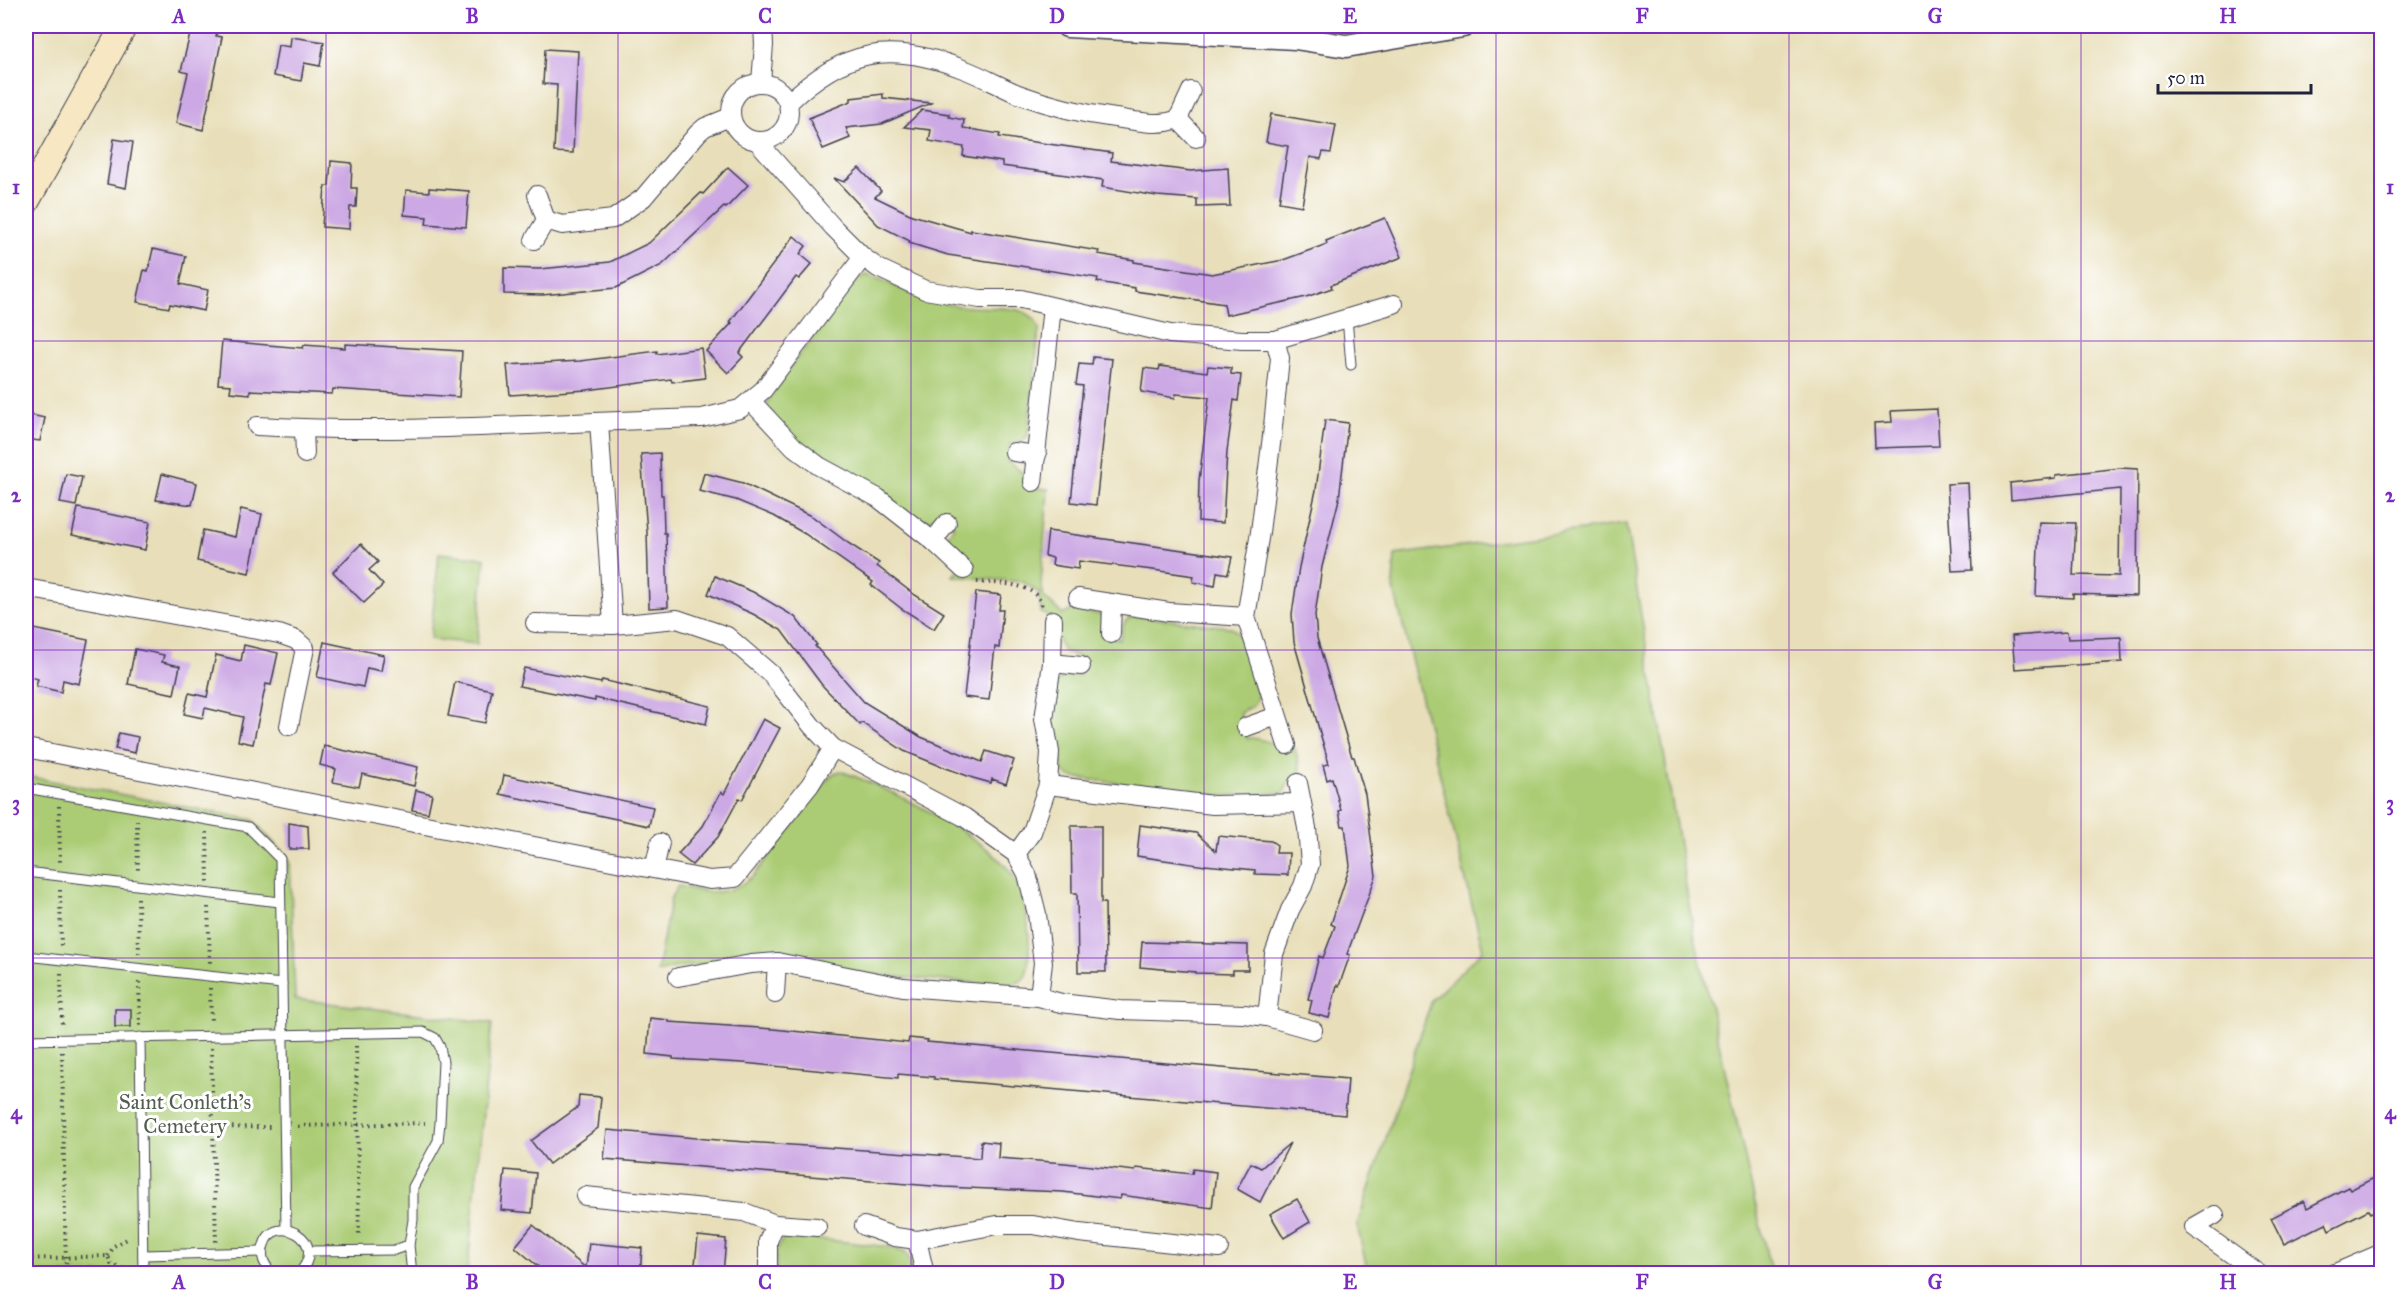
<svg xmlns="http://www.w3.org/2000/svg" width="2407" height="1299" viewBox="0 0 2407 1299" font-family="'IM FELL Great Primer',serif">
<style>
.green{fill:#abcc74;stroke:#667758;stroke-width:1.5}
.building{fill:#cca9e4}
.lines{fill:none;stroke-linecap:round;stroke-linejoin:round}
.service-casing{stroke:#403e4e;stroke-width:11}
.minor-casing{stroke:#403e4e;stroke-width:20}
.tertiary-casing{stroke:#403e4e;stroke-width:25}
.secondary-casing{stroke:#403e4e;stroke-width:28}
.path{stroke:#403e4e;stroke-width:4;stroke-dasharray:1.5 4.5;stroke-linecap:butt}
.service{stroke:#fff;stroke-width:9}
.minor{stroke:#fff;stroke-width:18}
.tertiary{stroke:#fff;stroke-width:22}
.secondary{stroke:#f7e8c3;stroke-width:26}
.grid{fill:none;stroke:#7b2cbf;stroke-width:1.5;stroke-opacity:0.55}
.labels{text-anchor:middle;dominant-baseline:central;stroke-width:6;stroke-linejoin:round;paint-order:stroke}
.park-label{font-size:21px;fill:#525e4f;stroke:#fff}
.neatline{fill:none;stroke:#7b2cbf;stroke-width:2}
.grid-label{font-size:20px;text-anchor:middle;font-weight:bold;fill:#7b2cbf}
</style>
<rect width="100%" height="100%" fill="#fff"/>
<filter id="ink" filterUnits="userSpaceOnUse"><feTurbulence type="fractalNoise" baseFrequency=".0167" numOctaves="2"/><feDisplacementMap in="SourceGraphic" scale="12" xChannelSelector="R" yChannelSelector="G"/><feConvolveMatrix kernelMatrix="1 2 1 2 8 2 1 2 1" color-interpolation-filters="sRGB"/></filter>
<filter id="wash" filterUnits="userSpaceOnUse"><feTurbulence type="fractalNoise" baseFrequency=".008" numOctaves="4" result="noise"/><feDisplacementMap in="SourceGraphic" scale="24" xChannelSelector="R" yChannelSelector="G"/><feGaussianBlur stdDeviation="1.35" result="paint"/><feColorMatrix in="noise" values="0 0 0 0 0 0 0 0 0 0 0 0 0 0 0 0 0 1.4 0 .05"/><feComposite in="paint" operator="in"/></filter>
<g filter="url(#wash)">
<rect width="100%" height="100%" fill="#e8dfba"/>
<g class="green">
<path d="M866,275C883,279 898,288 914,295C929,301 952,306 969,307C990,309 1033,302 1039,329L1028,434L1024,440L1009,444L1008,462L1023,473L1025,487L1048,489L1041,583L1044,597L1063,615L1073,609L1102,615L1105,624L1104,637L1120,639C1122,629 1123,619 1134,616L1230,627C1247,635 1253,678 1258,696L1253,706L1240,713L1247,738C1266,737 1277,749 1295,748L1301,774L1293,776L1283,793L1220,796L1070,777L1060,769L1061,761L1052,721L1056,682L1068,675H1080L1081,658L1063,651L1047,615L1041,613L1039,593L1023,582L953,576L964,562L947,543L948,535L954,526L938,516L929,520H919L803,450L766,406L770,397L788,370L855,281Z"/>
<polygon points="1626,524 1693,929 1771,1273 1368,1273 1357,1225 1432,1000 1483,950 1393,585 1395,555"/>
<polygon points="439,553 485,558 477,644 430,639"/>
<path d="M840,771C884,786 998,840 1017,883C1026,902 1030,930 1029,951C1028,970 1030,981 1009,986L862,974L774,948L718,962L678,967L657,972L671,897L678,886C708,893 729,898 754,875L831,775Z"/>
<polygon points="26,776 253,820 290,860 295,999 492,1023 467,1273 26,1273"/>
<polygon points="790,1236 890,1247 906,1253 912,1263 913,1273 776,1274 776,1253 782,1240"/>
</g>
<g id="blocks">
<g class="building">
<polygon points="192,26 218,26 216,36 222,37 203,130 176,123 188,73 181,71"/>
<polygon points="291,37 324,42 320,66 304,63 301,81 273,76 278,45 290,47"/>
<polygon points="545,49 578,51 573,153 554,152 557,85 543,84"/>
<polygon points="883,94 883,98 931,103 882,124 846,128 850,138 823,149 809,118 851,101 851,98"/>
<polygon points="922,110 949,114 949,117 964,120 963,128 1000,134 999,137 1112,153 1111,161 1191,171 1228,168 1230,206 1197,207 1197,199 1157,196 1102,187 1103,180 1002,166 1002,162 963,156 964,147 929,141 931,130 904,127"/>
<polygon points="1271,114 1336,125 1331,153 1323,152 1321,159 1310,157 1302,206 1279,202 1288,146 1266,142"/>
<polygon points="114,139 133,142 126,188 107,184"/>
<polygon points="331,161 352,163 351,188 357,188 356,207 350,207 349,229 322,227 325,186 329,186"/>
<polygon points="728,167 748,185 726,208 724,207 662,265 616,288 542,295 504,294 504,268 540,269 610,262 649,243 701,193 703,194"/>
<polygon points="859,168 881,191 875,197 912,215 971,232 971,230 1099,251 1098,254 1134,260 1134,262 1212,274 1283,260 1327,244 1326,241 1385,218 1402,257 1331,285 1332,288 1306,297 1226,315 1224,304 1135,291 1135,288 1097,282 1098,278 948,255 909,243 910,241 878,225 834,178 844,182"/>
<polygon points="429,188 469,191 466,227 426,224 427,217 404,215 406,190 429,192"/>
<polygon points="794,236 806,246 800,254 812,264 799,279 796,277 739,353 743,357 728,373 706,351 732,323 730,322"/>
<polygon points="153,249 186,256 180,284 208,290 204,311 170,304 169,308 137,302 144,270 148,271"/>
<polygon points="222,341 303,348 304,345 345,348 345,344 462,351 459,397 333,389 332,394 250,390 250,394 230,392 231,385 218,384"/>
<polygon points="701,348 705,378 672,382 671,379 587,390 510,395 507,365 580,361 657,351 657,354"/>
<polygon points="1093,357 1112,359 1096,505 1071,502 1083,386 1076,385 1079,364 1092,365"/>
<polygon points="1160,366 1207,372 1208,366 1231,368 1231,374 1241,375 1238,401 1234,400 1227,451 1223,523 1198,521 1199,481 1209,397 1176,394 1175,398 1141,392 1144,368 1159,370"/>
<polygon points="1937,409 1939,446 1875,448 1874,423 1892,422 1891,411"/>
<polygon points="26,414 45,418 40,441 26,439"/>
<polygon points="1325,420 1348,423 1339,499 1322,567 1315,615 1317,638 1352,757 1354,757 1365,794 1376,876 1347,954 1350,955 1339,986 1337,985 1329,1018 1309,1013 1312,1000 1308,999 1319,956 1323,958 1335,926 1331,924 1350,866 1345,826 1342,826 1339,811 1341,810 1332,778 1327,780 1323,765 1329,764 1294,642 1292,614 1299,567 1316,490"/>
<polygon points="660,453 661,495 663,495 664,533 666,533 668,607 649,608 647,532 641,454"/>
<polygon points="2121,468 2138,469 2137,596 2073,594 2073,598 2036,596 2039,522 2076,523 2073,575 2119,576 2120,489 2011,500 2010,483 2056,478 2056,475"/>
<polygon points="704,473 743,483 813,517 848,543 879,563 877,566 915,595 944,613 934,629 902,609 871,585 873,582 805,534 774,516 736,500 699,491"/>
<polygon points="66,474 82,477 76,506 60,503"/>
<polygon points="162,474 197,483 192,505 156,500"/>
<polygon points="1968,483 1972,570 1952,571 1947,484"/>
<polygon points="78,508 150,522 145,550 72,535"/>
<polygon points="241,509 262,514 249,573 197,561 203,530 235,537"/>
<polygon points="1048,531 1232,557 1228,574 1217,572 1215,586 1193,582 1194,576 1153,570 1079,561 1078,569 1052,565 1053,558 1045,556"/>
<polygon points="361,544 378,562 369,570 383,585 364,603 333,572"/>
<polygon points="715,576 753,592 795,617 817,645 815,646 864,702 921,737 982,762 986,751 1014,760 1006,784 992,779 991,783 973,778 938,765 904,751 862,723 860,725 822,685 781,630 753,614 708,594"/>
<polygon points="976,592 1001,595 999,610 1003,610 999,648 995,647 989,700 964,697"/>
<polygon points="34,629 88,640 79,684 63,680 61,692 36,686 38,679 26,676 26,660 27,661"/>
<polygon points="2067,632 2068,639 2121,637 2122,662 2015,669 2012,636"/>
<polygon points="324,642 384,655 381,671 367,668 363,687 317,677"/>
<polygon points="244,645 278,653 271,685 266,684 253,744 238,741 243,717 205,708 203,718 184,714 189,693 207,697 216,655 241,661"/>
<polygon points="135,649 164,655 162,662 180,666 174,694 128,684"/>
<polygon points="524,668 601,683 602,680 710,706 706,724 595,698 595,701 519,686"/>
<polygon points="455,682 492,690 485,723 448,716"/>
<polygon points="763,719 780,728 742,800 739,798 718,837 692,865 678,854 703,826 721,792 724,794"/>
<polygon points="119,733 138,737 135,753 115,749"/>
<polygon points="324,746 418,767 414,786 362,774 359,787 333,782 336,769 320,765"/>
<polygon points="504,775 653,807 649,826 500,794"/>
<polygon points="416,790 432,794 428,813 412,810"/>
<polygon points="289,823 308,826 309,849 289,849"/>
<polygon points="1140,825 1196,833 1216,851 1218,836 1271,841 1277,845 1276,853 1289,853 1288,875 1255,874 1255,870 1205,865 1205,866 1137,856"/>
<polygon points="1071,826 1101,826 1101,903 1105,903 1106,972 1078,972 1077,893 1072,893"/>
<polygon points="1142,942 1248,945 1248,970 1233,970 1233,974 1195,973 1195,972 1140,967"/>
<rect x="115" y="1009" width="16" height="18"/>
<polygon points="650,1018 669,1020 669,1022 773,1029 908,1043 909,1038 928,1040 927,1042 1348,1079 1345,1115 934,1079 934,1077 898,1074 898,1078 743,1063 673,1059 673,1057 647,1054"/>
<polygon points="579,1095 601,1097 598,1128 549,1164 531,1141 578,1107"/>
<polygon points="607,1130 718,1140 980,1158 981,1141 999,1143 998,1158 1065,1163 1135,1171 1136,1168 1192,1174 1193,1169 1216,1172 1212,1208 1121,1195 1120,1199 1063,1192 944,1187 604,1159"/>
<polygon points="1290,1143 1260,1202 1237,1189 1251,1163 1261,1168"/>
<polygon points="505,1170 536,1173 532,1213 501,1210"/>
<polygon points="2382,1174 2382,1207 2370,1213 2368,1210 2329,1230 2326,1223 2284,1244 2271,1218 2304,1201 2307,1208 2348,1187 2350,1190"/>
<polygon points="1297,1199 1310,1222 1284,1238 1270,1214"/>
<polygon points="533,1225 586,1268 589,1243 642,1248 640,1274 608,1274 567,1270 563,1274 547,1274 515,1247"/>
<polygon points="698,1236 726,1239 723,1274 694,1274"/>
</g>
</g>
</g>
<g filter="url(#ink)">
<use href="#blocks" fill-opacity="0" stroke="#403e4e" stroke-width="1.5"/>
<g class="lines">
<g class="service-casing">
<g id="service">
<polyline points="1347,318 1351,365"/>
<polyline points="26,788 248,827 280,859 286,1229"/>
<polyline points="26,872 280,902"/>
<polyline points="26,956 282,984"/>
<polyline points="140,1037 143,1274"/>
<polyline points="26,1040 423,1032 435,1038 440,1047 443,1062 440,1123 438,1141 413,1187 413,1220 409,1245 412,1274"/>
<polyline points="309,1251 394,1250 409,1245"/>
<polyline points="143,1255 261,1252"/>
<path d="M273,1274C264,1265 260,1257 264,1245C274,1211 332,1240 298,1274"/>
</g>
</g>
<g class="minor-casing">
<g id="minor">
<polyline points="761,82 764,45 763,26"/>
<circle cx="760" cy="112" r="29"/>
<path d="M788,103C844,49 889,41 963,69C982,76 999,86 1018,94C1048,105 1083,114 1115,118C1137,121 1158,127 1178,119L1196,138"/>
<polyline points="1178,119 1191,91"/>
<polyline points="757,141 833,227 863,257 878,268 925,290 980,299 1021,299 1170,334 1242,340 1275,340 1394,304"/>
<polyline points="537,195 546,220"/>
<polyline points="534,240 546,220 562,225 613,219 643,198 698,133 705,127 730,117"/>
<polyline points="1275,340 1280,358 1272,436 1260,532 1246,617 1287,745"/>
<polyline points="751,401 794,447 819,466 878,498 933,541 964,570"/>
<polyline points="599,422 613,625"/>
<path d="M257,426C405,435 554,422 702,418L740,409L763,390L863,257"/>
<polyline points="304,429 305,454"/>
<polyline points="1014,452 1037,455"/>
<polyline points="1033,482 1052,307"/>
<polyline points="933,541 947,523"/>
<polyline points="26,588 279,634 296,640 305,648 289,726"/>
<polyline points="1078,598 1169,612 1246,617"/>
<polyline points="535,623 613,625 677,619 727,636 771,674 812,726 833,748 964,817 1016,854 1027,874 1037,914 1043,963 1039,997"/>
<polyline points="1111,634 1112,603"/>
<polyline points="1052,663 1081,666"/>
<polyline points="1246,727 1277,716"/>
<polyline points="26,748 710,880 735,878 810,785 833,748"/>
<polyline points="1048,785 1213,805 1302,803"/>
<polyline points="1016,854 1032,832 1048,785 1050,752 1044,719 1052,663 1053,620"/>
<polyline points="654,869 660,843"/>
<polyline points="678,977 751,964 777,962 903,987 1039,997 1061,1003 1120,1010 1244,1014 1267,1017 1313,1030"/>
<polyline points="775,994 777,962"/>
<polyline points="1267,1017 1274,954 1290,910 1303,886 1310,864 1307,828 1298,783"/>
<polyline points="585,1196 744,1212 775,1224 817,1227"/>
<polyline points="2215,1215 2194,1227 2259,1274"/>
<polyline points="864,1226 895,1237 917,1240 925,1274"/>
<polyline points="917,1240 997,1225 1033,1225 1079,1233 1219,1248"/>
<polyline points="768,1274 768,1241 775,1224"/>
<polyline points="2333,1274 2382,1253"/>
</g>
</g>
<g class="tertiary-casing">
<polyline id="tertiary" points="1067,26 1295,38 1346,46 1463,26"/>
</g>
<g class="secondary-casing">
<polyline id="secondary" points="26,202 124,26"/>
</g>
<g class="path">
<path d="M977,582C998,584 1037,581 1042,607"/>
<polyline points="59,806 60,862"/>
<polyline points="137,820 138,873"/>
<polyline points="207,832 208,882"/>
<polyline points="60,890 61,946"/>
<polyline points="138,898 139,957"/>
<polyline points="208,907 210,963"/>
<polyline points="61,974 62,1027"/>
<polyline points="139,982 140,1026"/>
<polyline points="210,988 211,1023"/>
<polyline points="356,1046 359,1236"/>
<polyline points="211,1048 216,1242"/>
<polyline points="62,1052 66,1274"/>
<polyline points="298,1126 425,1123"/>
<polyline points="154,1128 273,1127"/>
<polyline points="108,1256 114,1246 129,1238"/>
<polyline points="26,1259 108,1256 111,1264 129,1271"/>
<polyline points="359,1265 359,1274"/>
</g>
<use href="#service" class="service"/>
<use href="#minor" class="minor"/>
<use href="#tertiary" class="tertiary"/>
<use href="#secondary" class="secondary"/>
</g>
</g>
<path class="grid" d="M326,26V1274M618,26V1274M911,26V1274M1204,26V1274M1496,26V1274M1789,26V1274M2081,26V1274M26,341H2382M26,650H2382M26,958H2382"/>
<g class="labels">
<g class="park-label">
<text x="185" y="1102">Saint Conleth's<tspan x="185" dy="24">Cemetery</tspan></text>
</g>
</g>
<rect width="2407" height="1299" fill="none" stroke="#fff" stroke-width="66"/>
<path d="M2158 84v9h153v-9" fill="none" stroke="#22223b" stroke-width="3"/>
<text x="2167" y="84" font-size="18" fill="#22223b" stroke="#ffffff" stroke-width="4.5" paint-order="stroke">50 m</text>
<rect x="33" y="33" width="2341" height="1233" class="neatline"/>
<g class="grid-label">
<text x="179" y="23">A</text>
<text x="472" y="23">B</text>
<text x="765" y="23">C</text>
<text x="1057" y="23">D</text>
<text x="1350" y="23">E</text>
<text x="1642" y="23">F</text>
<text x="1935" y="23">G</text>
<text x="2228" y="23">H</text>
<text x="16" y="194">1</text>
<text x="2390" y="194">1</text>
<text x="16" y="502">2</text>
<text x="2390" y="502">2</text>
<text x="16" y="810">3</text>
<text x="2390" y="810">3</text>
<text x="16" y="1119">4</text>
<text x="2390" y="1119">4</text>
<text x="179" y="1289">A</text>
<text x="472" y="1289">B</text>
<text x="765" y="1289">C</text>
<text x="1057" y="1289">D</text>
<text x="1350" y="1289">E</text>
<text x="1642" y="1289">F</text>
<text x="1935" y="1289">G</text>
<text x="2228" y="1289">H</text>
</g>
</svg>
